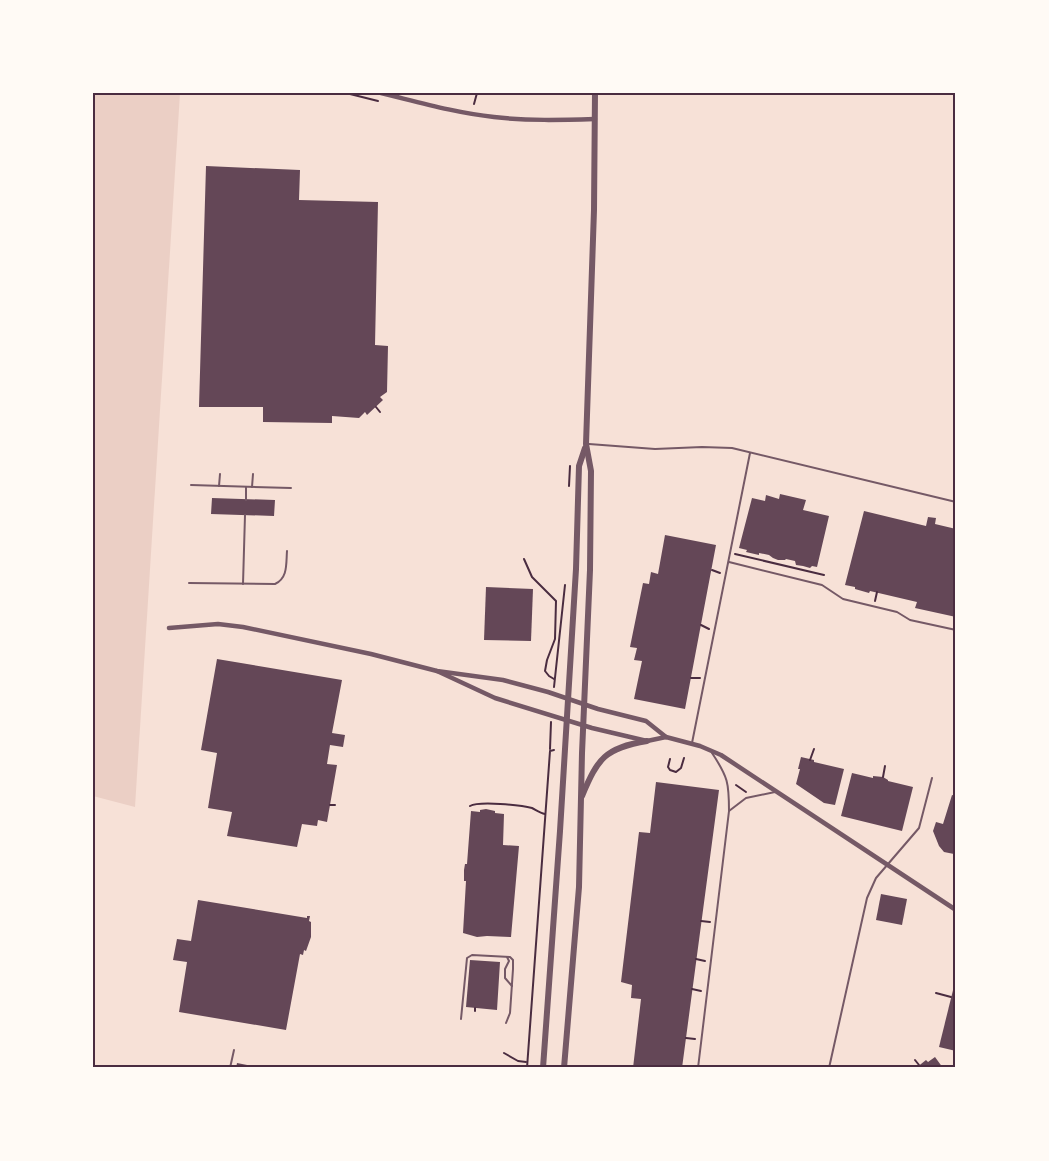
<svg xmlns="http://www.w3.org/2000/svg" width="1049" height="1161" viewBox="0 0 1049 1161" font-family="'Alegreya Sans',sans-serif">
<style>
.green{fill:#ebcfc5}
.building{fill:#644757}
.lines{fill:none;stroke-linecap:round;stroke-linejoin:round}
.path{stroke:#4a2c40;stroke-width:2}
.service{stroke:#755966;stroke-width:2}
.minor{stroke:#755966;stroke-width:4.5}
.tertiary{stroke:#755966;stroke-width:6}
.neatline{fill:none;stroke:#4a2c40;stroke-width:2}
</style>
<rect width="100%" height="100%" fill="#f7e1d7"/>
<polygon class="green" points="93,93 180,93 135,807 93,796"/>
<g class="building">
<polygon points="206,166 300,170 299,200 378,202 375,345 388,346 387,392 380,397 383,400 367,415 365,412 359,418 332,416 332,423 263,422 263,407 199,407"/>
<polygon points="780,494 806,500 803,510 829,516 817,567 812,566 810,568 803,566 796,565 795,561 786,559 785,560 778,560 773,558 769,555 759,553 759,555 746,552 747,550 739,548 752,498 765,501 766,495 779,499"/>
<polygon points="212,498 275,500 274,516 211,514"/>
<polygon points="864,511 926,526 928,517 936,518 935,524 956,529 956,617 915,608 917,602 870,591 869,593 855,589 855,587 845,585"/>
<polygon points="665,535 716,545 685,709 634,699 642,661 634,660 637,648 630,647 643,583 649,584 651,572 658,574"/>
<polygon points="486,587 533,589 531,641 484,640"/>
<polygon points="217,659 342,680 332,733 345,735 343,747 330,745 327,764 337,765 327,822 318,820 317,826 302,824 297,847 227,836 232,812 208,808 217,753 201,750"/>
<polygon points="801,757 814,760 814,762 844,769 835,805 824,803 796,784 800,769 798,769"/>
<polygon points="852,773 873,778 873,776 883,777 888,780 888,781 913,787 902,831 841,816"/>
<polygon points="656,782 719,790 682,1068 633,1068 641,999 631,998 632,985 621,982 639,832 650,833"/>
<polygon points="952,795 956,796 956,846 954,854 944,852 939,846 933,831 936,822 943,824"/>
<polygon points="486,809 495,811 495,813 504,814 503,845 519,846 511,937 487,936 477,937 463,933 466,881 464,881 464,870 465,864 467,864 471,811 480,812 480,810"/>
<polygon points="881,894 907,899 902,925 876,920"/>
<polygon points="198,900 307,918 307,916 310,916 309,921 311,922 311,937 306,951 304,950 303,955 300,954 286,1030 179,1012 187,962 173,960 177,939 191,941"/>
<polygon points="470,960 500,962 497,1010 466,1007"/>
<polygon points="955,982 956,982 956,1051 939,1047"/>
<polygon points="935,1057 943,1068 916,1068 926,1060 928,1062"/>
<polygon points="237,1063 257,1067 257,1068 236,1068"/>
</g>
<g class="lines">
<g class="path">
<polyline points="346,93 378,101"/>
<polyline points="474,104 477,93"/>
<polyline points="376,407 380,412"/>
<polyline points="569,486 570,466"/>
<polyline points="735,554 824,575"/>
<polyline points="524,559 532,577 556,601 555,639 547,660 545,671 549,676 554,679"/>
<polyline points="712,570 720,573"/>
<polyline points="875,601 877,592"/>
<polyline points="701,625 709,629"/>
<polyline points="691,678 700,678"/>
<polyline points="554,687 565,585"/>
<polyline points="550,749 551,722"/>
<polyline points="670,759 668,767 670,770 676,772 681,768 684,758"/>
<polyline points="810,760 814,749"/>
<polyline points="883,777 885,766"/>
<polyline points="736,785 746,792"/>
<polyline points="330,805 335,805"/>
<path d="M470,806C479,801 521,805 532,808C536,810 540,813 545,814"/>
<polyline points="701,921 710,922"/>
<polyline points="696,959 705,961"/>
<polyline points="692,989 701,991"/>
<polyline points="936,993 951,997"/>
<polyline points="475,1011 475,1008"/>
<polyline points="686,1038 695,1039"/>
<polyline points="504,1053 518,1061 526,1062"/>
<polyline points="915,1060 919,1065"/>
<polyline points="527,1068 550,751 554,750"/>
</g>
<g class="service">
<polyline points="589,444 655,449 702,447 732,448 956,502"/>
<polyline points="191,485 291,488"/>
<polyline points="219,486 220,474"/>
<polyline points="252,487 253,474"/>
<polyline points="246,500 246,487"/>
<polyline points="729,562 822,585 843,599 897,612 910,620 956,630"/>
<path d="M189,583L275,584C288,578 286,564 287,551"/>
<polyline points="243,584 245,515"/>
<polyline points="692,743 750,453"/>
<polyline points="729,811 746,798 775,792"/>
<polyline points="507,957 509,961 505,969 505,978 512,986"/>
<polyline points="461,1019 467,958 472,955 510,957 513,960 513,969 510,1013 506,1023"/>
<polyline points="230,1068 234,1050"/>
<path d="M698,1068L729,811C729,783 728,777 712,753"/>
<polyline points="829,1068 867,898 876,878 919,828 932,778"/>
</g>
<g class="minor">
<path d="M381,93C418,102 456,113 494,117C527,121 562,120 595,119"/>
<polyline points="169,628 218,624 243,627 371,654 437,671 503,680 548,692 598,709 646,721 666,737"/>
<polyline points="437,671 495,698 592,728 647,741 666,737 700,746 721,755 956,910"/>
</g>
<g class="tertiary">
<path d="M582,796C598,758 605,748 647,741"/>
<polyline points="543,1068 560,831 576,569 579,466 585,448"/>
<polyline points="564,1068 579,887 582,753 590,570 591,471 586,444 594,210 595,93"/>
</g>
</g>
<rect width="1049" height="1161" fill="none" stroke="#fffaf5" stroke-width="189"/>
<rect x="94" y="94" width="860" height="972" class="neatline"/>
</svg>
